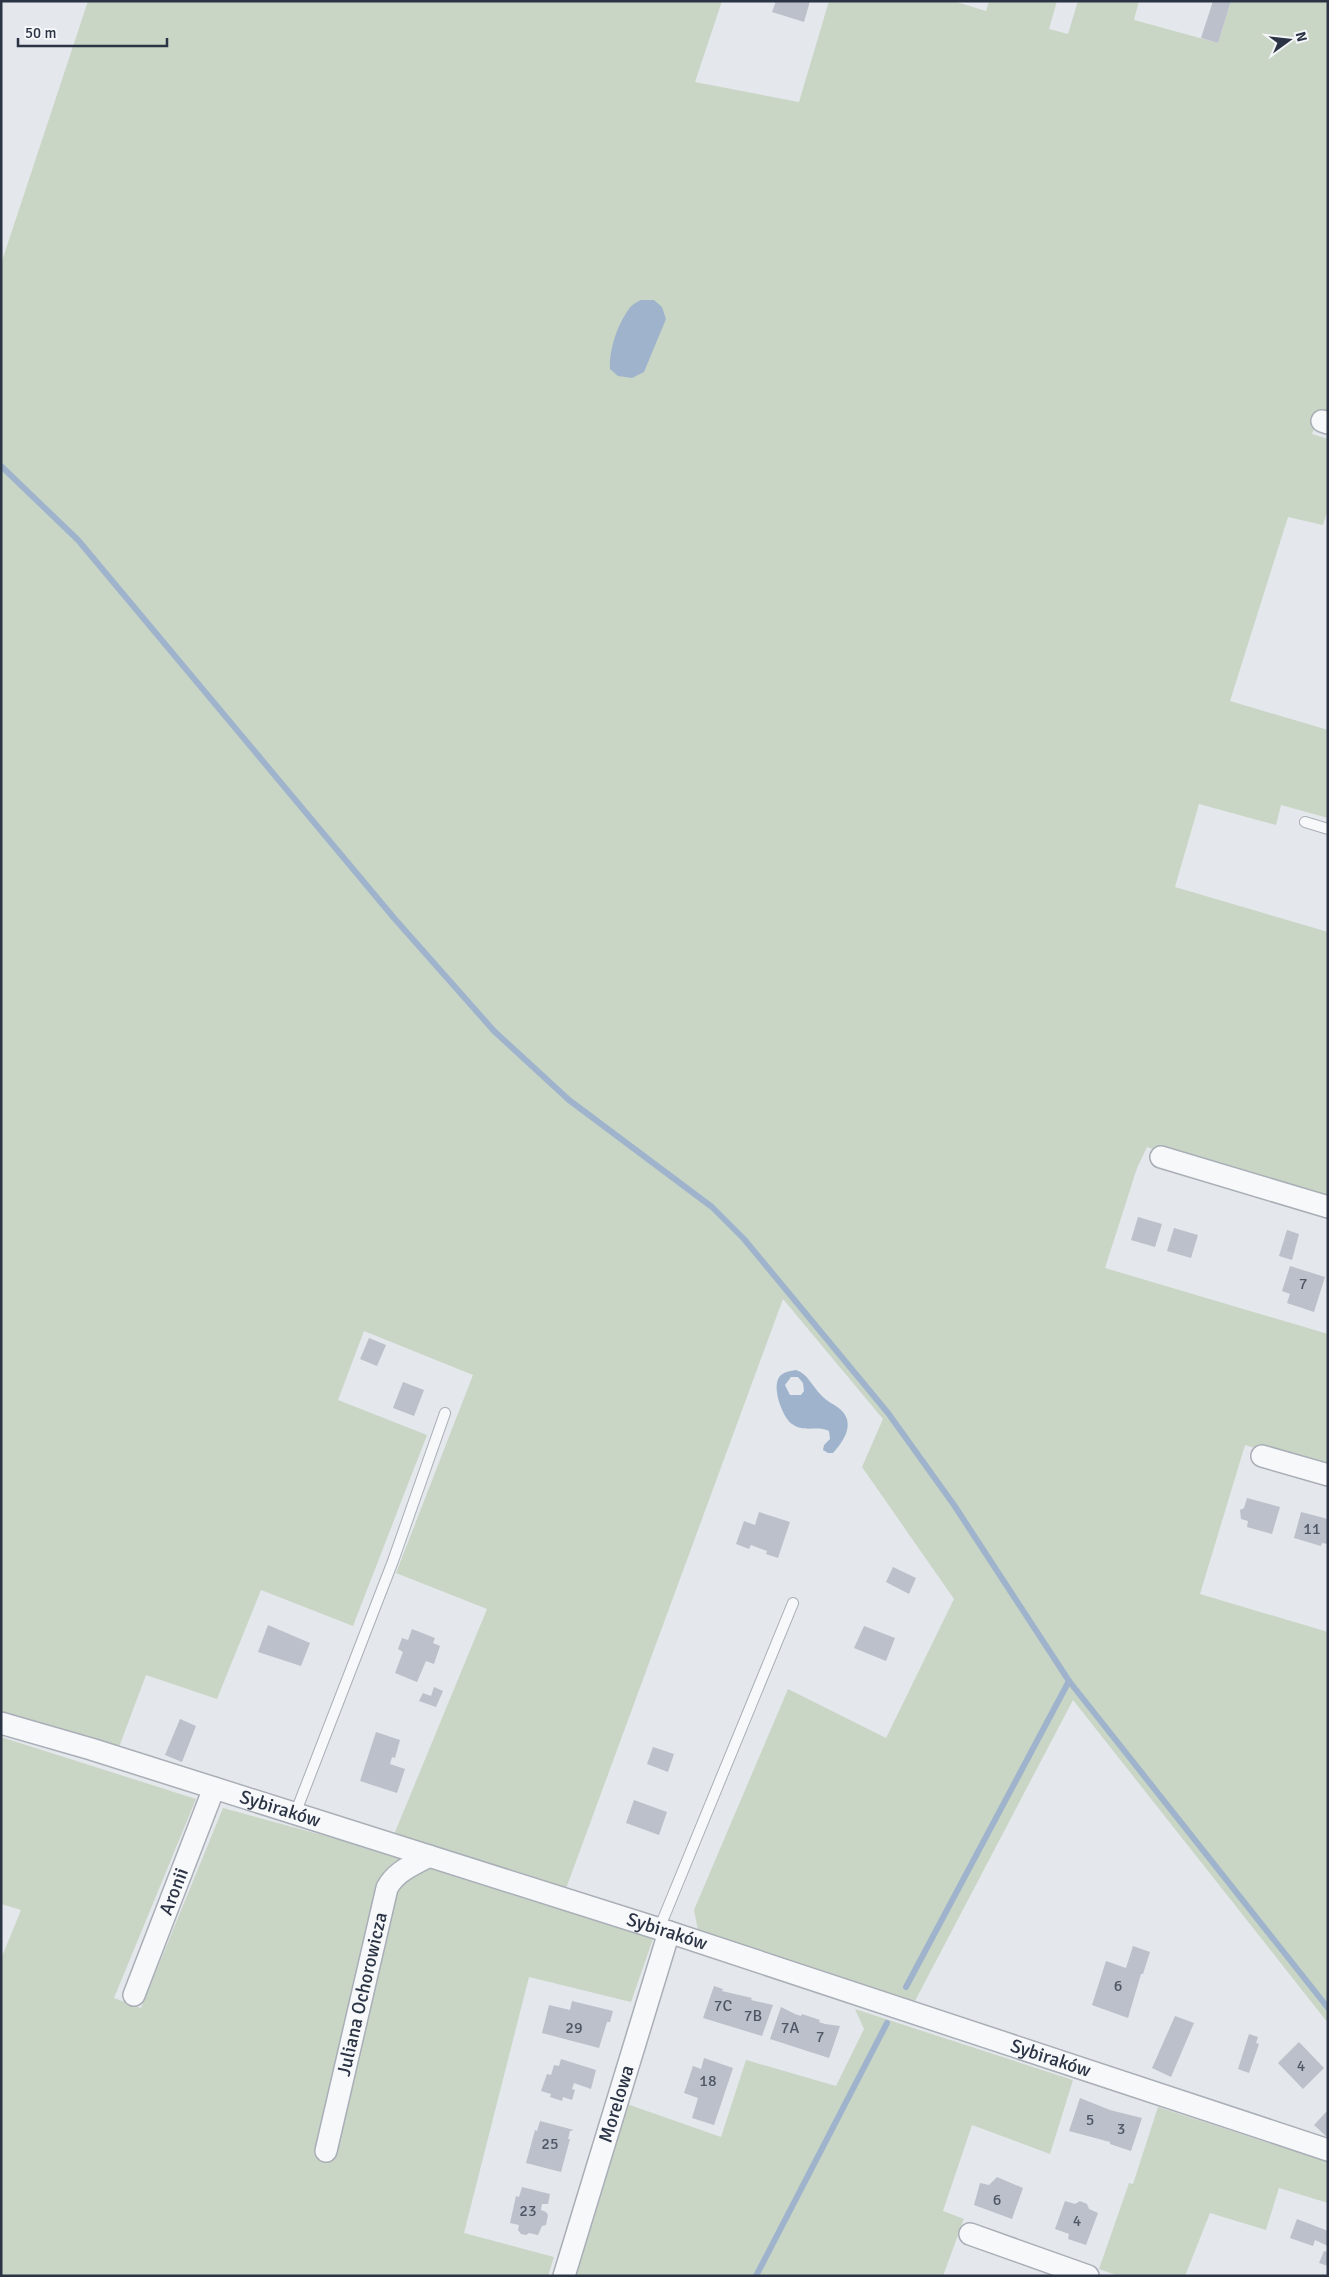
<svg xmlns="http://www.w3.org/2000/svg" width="1329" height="2277" viewBox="0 0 1329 2277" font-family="Signika,sans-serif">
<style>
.green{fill:#c9d6c5}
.water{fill:#9fb4cc;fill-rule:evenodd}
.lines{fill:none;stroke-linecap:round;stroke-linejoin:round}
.stream{stroke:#9fb4cc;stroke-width:6}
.building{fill:#bbc0ca}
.service-casing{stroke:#a9aeb7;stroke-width:12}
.minor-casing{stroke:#a9aeb7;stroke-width:24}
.service{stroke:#f7f8fa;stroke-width:10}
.minor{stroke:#f7f8fa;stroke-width:21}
.labels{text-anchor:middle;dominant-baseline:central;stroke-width:4;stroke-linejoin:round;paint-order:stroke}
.number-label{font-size:16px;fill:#4f5766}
.street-label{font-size:19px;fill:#2b3445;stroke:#f4f6f9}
</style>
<rect width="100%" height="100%" fill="#e4e7ec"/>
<g class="green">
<polygon points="88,1 722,1 695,82 799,102 829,1 953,1 986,11 989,1 1057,1 1049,29 1068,34 1078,1 1139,1 1134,20 1218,43 1231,1 1328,1 1328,415 1320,413 1312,434 1328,439 1328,508 1323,525 1288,517 1230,701 1328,730 1328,818 1281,805 1276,825 1199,804 1175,887 1328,932 1328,1201 1147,1147 1137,1168 1105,1268 1328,1334 1328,1469 1245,1445 1200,1594 1328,1632 1328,2023 1073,1700 915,2001 877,1995 698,1930 694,1910 788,1689 886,1738 954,1599 862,1467 883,1419 783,1299 564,1894 393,1837 487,1609 396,1573 473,1375 364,1331 338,1400 427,1435 353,1626 261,1590 217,1699 146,1675 119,1747 1,1714 1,264"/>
<polygon points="1,1737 196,1799 114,1998 141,2008 223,1808 411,1859 381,1877 317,2154 393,1891 405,1877 434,1863 653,1939 631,2002 529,1977 464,2233 554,2257 548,2276 1,2276 1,1959 21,1910 1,1904"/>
<polygon points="855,2009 1073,2080 1050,2154 972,2125 943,2211 964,2219 943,2276 576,2276 627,2104 721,2137 746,2060 836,2086 864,2029"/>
<polygon points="1158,2107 1328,2162 1328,2203 1279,2188 1266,2230 1210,2213 1185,2276 1119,2276 1099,2269 1129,2183 1133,2184"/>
</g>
<g class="water">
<path d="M641,300H654L662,307L666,319L644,372L632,378L618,376L610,369C609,350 617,325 629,309C631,305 637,302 641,300Z"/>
<path d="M796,1370C808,1374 812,1386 821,1395C826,1401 834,1404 840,1409C856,1423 844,1441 833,1453H828L823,1450L824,1445L830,1439L829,1431C817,1425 804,1433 792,1424C782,1417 770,1384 781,1375C786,1371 791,1371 796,1370ZM791,1377H798L803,1383L804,1391L801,1395H790L785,1385Z"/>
</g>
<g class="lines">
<g class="stream">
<polyline points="1,466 78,540 394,918 494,1031 569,1100 712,1207 744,1239 888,1413 954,1505 1069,1681 1328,2008"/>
<polyline points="906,1987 1069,1681"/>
<polyline points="756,2276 887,2023"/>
</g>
</g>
<g class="building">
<polygon points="776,1 810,1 804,22 772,12"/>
<polygon points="1213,1 1231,1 1218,43 1201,38"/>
<polygon points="1138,1217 1162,1224 1155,1247 1131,1240"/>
<polygon points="1174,1228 1198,1235 1191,1258 1167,1251"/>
<polygon points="1287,1230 1299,1234 1292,1260 1279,1256"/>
<polygon points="1290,1266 1325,1277 1314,1312 1287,1303 1290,1294 1282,1291"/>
<polygon points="369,1338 386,1345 377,1366 360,1359"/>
<polygon points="403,1382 424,1390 414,1416 393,1408"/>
<polygon points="1247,1498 1280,1507 1272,1534 1247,1527 1248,1521 1241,1519 1240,1510 1244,1508"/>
<polygon points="759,1512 790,1522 778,1558 766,1554 767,1551 751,1545 749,1549 736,1544 744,1521 755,1525"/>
<polygon points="1301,1512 1328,1519 1328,1544 1322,1543 1321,1546 1294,1538"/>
<polygon points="893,1567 916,1578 909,1594 886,1582"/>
<polygon points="268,1625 310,1643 301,1666 258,1652"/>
<polygon points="864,1626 895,1638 886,1661 854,1648"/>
<polygon points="412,1629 435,1638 433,1643 440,1646 434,1664 426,1661 417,1682 395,1673 403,1652 398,1649 402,1638 408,1640"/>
<polygon points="434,1687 443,1691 436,1707 419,1701 423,1693 431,1696"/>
<polygon points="180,1719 196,1726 182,1762 165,1755"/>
<polygon points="376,1732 400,1740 395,1758 392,1757 390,1764 405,1769 397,1793 360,1781"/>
<polygon points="653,1747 674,1754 668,1772 647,1764"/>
<polygon points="634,1800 667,1812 659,1835 626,1823"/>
<polygon points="1133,1946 1150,1952 1143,1974 1141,1974 1128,2018 1092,2005 1106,1961 1126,1968"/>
<polygon points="714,1986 723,1989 722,1991 752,1998 751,2000 773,2005 762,2036 703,2018"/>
<polygon points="572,2001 613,2011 610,2022 607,2022 599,2048 542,2033 549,2005 570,2010"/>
<polygon points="781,2007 795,2014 801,2016 802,2014 820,2020 819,2022 825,2024 840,2026 829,2058 770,2039"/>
<polygon points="1175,2016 1194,2023 1171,2077 1152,2068"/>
<polygon points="1249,2034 1258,2037 1256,2043 1259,2044 1249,2073 1238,2069"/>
<polygon points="1299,2042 1324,2068 1303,2089 1278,2063"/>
<polygon points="704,2058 733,2068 714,2125 692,2118 698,2098 684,2093 693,2066 701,2069"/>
<polygon points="561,2059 596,2070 591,2089 574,2083 572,2089 575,2090 572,2100 563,2097 562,2101 550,2097 551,2094 541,2091 547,2074 551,2075 554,2065 559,2066"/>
<polygon points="1080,2098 1110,2110 1142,2118 1131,2151 1110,2144 1110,2142 1069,2131"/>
<polygon points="1328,2110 1328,2138 1314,2125"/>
<polygon points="540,2121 574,2130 570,2131 568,2139 570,2139 561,2172 526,2163 535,2130 537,2131"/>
<polygon points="997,2177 1023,2188 1012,2219 974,2205 980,2183 989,2185"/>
<polygon points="522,2187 550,2194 548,2204 542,2204 541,2210 546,2212 548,2215 546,2225 542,2226 538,2235 529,2233 526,2235 521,2234 518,2230 519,2225 510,2223 516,2196 519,2197"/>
<polygon points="1065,2201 1075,2204 1080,2201 1087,2204 1089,2209 1098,2213 1086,2245 1068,2239 1069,2234 1055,2229"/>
<polygon points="1297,2219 1328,2231 1328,2246 1315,2240 1313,2246 1290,2238"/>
<polygon points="1324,2251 1328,2252 1328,2266 1319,2263"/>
</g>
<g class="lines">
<g class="service-casing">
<g id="service">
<polyline points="1305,822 1328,829"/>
<polyline points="295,1814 393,1561 445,1413"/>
<polyline points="659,1929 793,1603"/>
</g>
</g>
<g class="minor-casing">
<g id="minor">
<polyline points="1322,421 1328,423"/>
<polyline points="1161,1157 1328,1207"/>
<polyline points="1262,1456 1328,1475"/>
<path id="s1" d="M1,1723L91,1749L669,1932L1328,2150"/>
<path id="s2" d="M134,1995L214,1788"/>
<path id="s3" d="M326,2151L387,1888C396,1871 413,1865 429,1856"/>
<polyline points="970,2234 1088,2276"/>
<path id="s4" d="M564,2276L669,1932"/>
</g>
</g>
<use href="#service" class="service"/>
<use href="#minor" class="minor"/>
</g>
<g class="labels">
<g class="number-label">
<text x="1303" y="1284">7</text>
<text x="1312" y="1529">11</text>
<text x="1118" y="1986">6</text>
<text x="723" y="2006">7C</text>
<text x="753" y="2016">7B</text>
<text x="574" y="2028">29</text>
<text x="790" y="2028">7A</text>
<text x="820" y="2037">7</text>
<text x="1301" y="2066">4</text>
<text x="708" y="2081">18</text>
<text x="1090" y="2120">5</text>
<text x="1121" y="2129">3</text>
<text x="550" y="2144">25</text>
<text x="997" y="2200">6</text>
<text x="528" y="2211">23</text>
<text x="1077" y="2221">4</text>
</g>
<g class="street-label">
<text stroke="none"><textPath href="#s1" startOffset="292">Sybiraków</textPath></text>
<text stroke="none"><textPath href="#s2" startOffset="111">Aronii</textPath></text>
<text stroke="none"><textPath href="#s1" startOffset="698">Sybiraków</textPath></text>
<text stroke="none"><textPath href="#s3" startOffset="161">Juliana Ochorowicza</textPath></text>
<text stroke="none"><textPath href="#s1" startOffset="1102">Sybiraków</textPath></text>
<text stroke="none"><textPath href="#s4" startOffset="180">Morelowa</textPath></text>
</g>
</g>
<rect width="1329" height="2277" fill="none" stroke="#2b3445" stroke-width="5"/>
<g transform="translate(1289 40) rotate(75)" stroke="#f4f6f9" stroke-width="4" paint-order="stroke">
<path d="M0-4L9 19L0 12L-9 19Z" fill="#2b3445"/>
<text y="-8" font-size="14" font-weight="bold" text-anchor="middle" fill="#2b3445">N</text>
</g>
<path d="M18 38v8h149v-8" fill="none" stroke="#2b3445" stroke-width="2.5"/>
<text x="25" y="38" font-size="15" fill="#2b3445" stroke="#f4f6f9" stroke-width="4" paint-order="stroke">50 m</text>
</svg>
